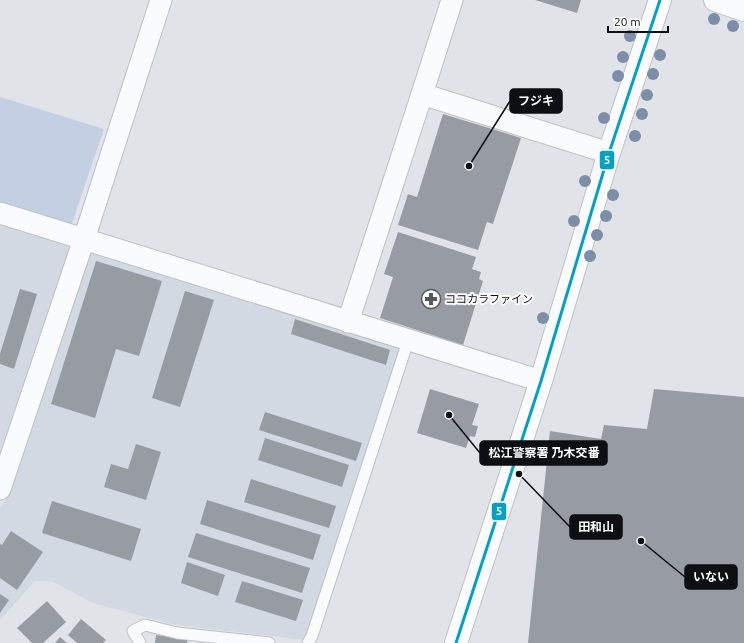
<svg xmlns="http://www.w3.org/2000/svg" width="744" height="643" viewBox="0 0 744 643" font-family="Ubuntu,'Noto Sans JP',sans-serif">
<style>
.built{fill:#d2d9e3}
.green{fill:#c3cfe2}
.building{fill:#979ca3}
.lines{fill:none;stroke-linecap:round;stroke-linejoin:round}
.lane-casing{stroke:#bec1c4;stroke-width:13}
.street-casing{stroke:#bec1c4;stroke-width:23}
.secondary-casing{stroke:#bec1c4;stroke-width:24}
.lane{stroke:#fafbfc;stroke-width:11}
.street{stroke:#fafbfc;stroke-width:21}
.secondary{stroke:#fafbfc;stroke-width:22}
.bus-1-casing{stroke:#fff;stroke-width:6}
.bus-1{stroke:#01a1c5;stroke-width:3}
.tree{fill:#7d8ea8}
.labels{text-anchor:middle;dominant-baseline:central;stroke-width:4;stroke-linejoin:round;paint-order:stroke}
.poi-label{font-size:11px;fill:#0d0f12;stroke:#fff;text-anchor:start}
.leader{fill:none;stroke:#0d0f12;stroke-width:1.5}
.callout-dot{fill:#0d0f12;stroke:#fff;stroke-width:1.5}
.callout{fill:#0d0f12;stroke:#0d0f12;stroke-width:1.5}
.callout-label{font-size:12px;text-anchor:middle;font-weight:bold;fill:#fff}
.line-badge{stroke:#fff;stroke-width:1.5}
.badge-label{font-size:11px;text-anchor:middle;font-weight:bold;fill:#fff}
</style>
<rect width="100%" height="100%" fill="#e0e4e8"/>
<g class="built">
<polygon points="0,218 68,239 72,247 28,383 16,407 0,455"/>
<polygon points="85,248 398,347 399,350 310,635 305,640 171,624 93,603 51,581 35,581 0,620 0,509 8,496"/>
</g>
<polygon class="green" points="0,97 104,129 72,223 66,228 0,206"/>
<g class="building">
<polygon points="535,0 581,0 577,13"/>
<polygon points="443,114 521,138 493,224 487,222 478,250 398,225 408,194 417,197"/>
<polygon points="398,232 476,257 472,269 481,272 479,279 483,281 463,345 380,318 393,277 384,274"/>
<polygon points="96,261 162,281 139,356 116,349 95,418 51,404"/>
<polygon points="20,289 37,294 14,369 0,364 0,354"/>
<polygon points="185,291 214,300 180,407 152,398"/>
<polygon points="295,319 390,350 386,365 291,334"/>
<polygon points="430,389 479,404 472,425 478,426 475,437 470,436 466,448 417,433"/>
<polygon points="654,389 744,397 744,643 528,643 550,431 601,439 604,425 647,429"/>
<polygon points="265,412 362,443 356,461 259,430"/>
<polygon points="265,438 349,465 342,487 258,460"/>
<polygon points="136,444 161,452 146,500 104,487 111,464 128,469"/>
<polygon points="251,479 336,506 329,528 244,502"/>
<polygon points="207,500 321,535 313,560 200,524"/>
<polygon points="52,501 141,529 131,561 42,533"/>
<polygon points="11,531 43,552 17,590 0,578 0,544 2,545"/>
<polygon points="196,533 310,568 302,593 188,557"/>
<polygon points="187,562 225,575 218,596 181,583"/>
<polygon points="242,581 303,600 296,621 235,602"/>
<polygon points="0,594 9,600 0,613"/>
<polygon points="47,601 66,622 43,643 32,643 17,628"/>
<polygon points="81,619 106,640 103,643 77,643 68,635"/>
<polygon points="156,635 188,639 187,643 155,643"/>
<polygon points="60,637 67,643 55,643"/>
</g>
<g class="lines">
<g class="lane-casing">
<g id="lane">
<polyline points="140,643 133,631 145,625 177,633 269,643"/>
<polyline points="308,643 312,636 408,341"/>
</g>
</g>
<g class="street-casing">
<g id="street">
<polyline points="422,94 452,0"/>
<polyline points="0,213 541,381"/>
<polyline points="348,322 422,94 609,153"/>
<polyline points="0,489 84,239 161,0"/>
</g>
</g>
<g class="secondary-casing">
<g id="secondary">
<polyline points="715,0 744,10"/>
<polyline points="456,643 541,381 609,153 660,0"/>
</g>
</g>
<use href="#lane" class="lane"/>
<use href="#street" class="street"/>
<use href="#secondary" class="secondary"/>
<g class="bus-1-casing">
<polyline id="bus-1" points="456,643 541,381 609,153 660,0"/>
</g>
<use href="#bus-1" class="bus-1"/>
</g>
<g class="tree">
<circle cx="714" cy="19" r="6"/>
<circle cx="733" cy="26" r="6"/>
<circle cx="630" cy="36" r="6"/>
<circle cx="660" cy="55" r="6"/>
<circle cx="623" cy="57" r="6"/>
<circle cx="653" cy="74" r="6"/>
<circle cx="618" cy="76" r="6"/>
<circle cx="647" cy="95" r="6"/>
<circle cx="642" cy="114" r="6"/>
<circle cx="604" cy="118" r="6"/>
<circle cx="635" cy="136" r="6"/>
<circle cx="585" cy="181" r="6"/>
<circle cx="613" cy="195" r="6"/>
<circle cx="606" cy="216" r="6"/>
<circle cx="574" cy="221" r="6"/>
<circle cx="597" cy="235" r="6"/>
<circle cx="590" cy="256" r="6"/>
<circle cx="543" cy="318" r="6"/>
</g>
<defs>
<g id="pharmacy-ring" transform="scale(1)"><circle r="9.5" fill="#fff" stroke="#575a5d" stroke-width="1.5"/><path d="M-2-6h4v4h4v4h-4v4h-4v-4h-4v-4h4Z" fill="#575a5d"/></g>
</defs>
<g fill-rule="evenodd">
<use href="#pharmacy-ring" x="431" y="299"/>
</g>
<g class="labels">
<g class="poi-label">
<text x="445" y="299">ココカラファイン</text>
</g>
</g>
<path class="leader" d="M469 166L510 101M449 415L480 453M519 474L570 527M641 541L685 577"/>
<g class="callout-dot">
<circle cx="469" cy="166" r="4"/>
<circle cx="449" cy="415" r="4"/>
<circle cx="519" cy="474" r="4"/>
<circle cx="641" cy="541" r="4"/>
</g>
<g class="callout">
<rect x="510" y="89" width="52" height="24" rx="4"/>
<rect x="480" y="441" width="127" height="24" rx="4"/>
<rect x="570" y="515" width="52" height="24" rx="4"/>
<rect x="685" y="565" width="52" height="24" rx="4"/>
</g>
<g class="callout-label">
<text x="536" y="105">フジキ</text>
<text x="544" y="457">松江警察署 乃木交番</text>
<text x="596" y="531">田和山</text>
<text x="711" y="581">いない</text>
</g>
<g class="line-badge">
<rect x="599" y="150" width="16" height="20" rx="4" fill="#01a1c5"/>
<rect x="491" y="502" width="16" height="19" rx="4" fill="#01a1c5"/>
</g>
<g class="badge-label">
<text x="607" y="164">5</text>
<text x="499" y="515">5</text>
</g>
<path d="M608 26v6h60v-6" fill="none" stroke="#0d0f12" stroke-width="2"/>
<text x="614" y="26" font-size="12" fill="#0d0f12" stroke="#ffffff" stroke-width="3" paint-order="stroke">20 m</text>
</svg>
